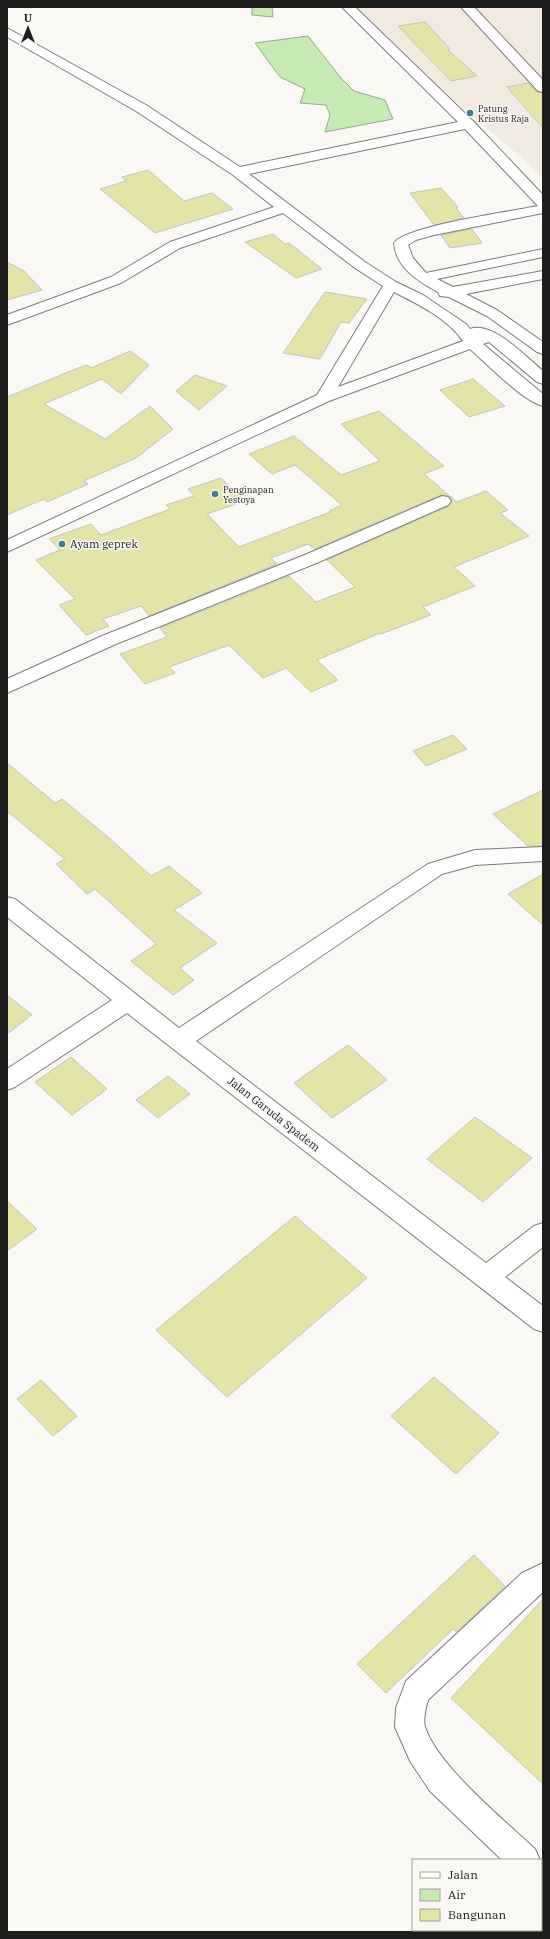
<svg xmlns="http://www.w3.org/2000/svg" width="550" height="1939" viewBox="0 0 550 1939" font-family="'IBM Plex Serif',serif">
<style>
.built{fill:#f1eae0}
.water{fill:#c6e9b5;stroke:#93ac87}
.building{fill:#e4e4a8;stroke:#c4c4c1}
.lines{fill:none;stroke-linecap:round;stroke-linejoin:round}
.minor-casing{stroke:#7c7b78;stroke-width:2}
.minor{fill:#fff;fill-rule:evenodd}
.poi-dot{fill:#3c7b90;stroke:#faf8f5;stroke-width:1.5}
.labels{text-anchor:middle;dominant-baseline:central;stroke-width:3;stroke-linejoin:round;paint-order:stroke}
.far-poi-label{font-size:9px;fill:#1d1d1b;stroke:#faf8f5;text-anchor:start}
.poi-label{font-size:11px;fill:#1d1d1b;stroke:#faf8f5;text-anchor:start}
.street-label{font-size:11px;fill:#1d1d1b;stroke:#faf8f5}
</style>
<rect width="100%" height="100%" fill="#faf8f5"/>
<polygon class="built" points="357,7 543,7 543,179 516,153 456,102"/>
<g class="water">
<polygon points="252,7 272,7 273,17 252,15"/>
<polygon points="308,36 341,78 354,91 385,100 393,119 325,132 330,115 326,105 300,103 305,89 280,77 255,43"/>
</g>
<g class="building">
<polygon points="425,22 450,49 448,50 477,76 451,81 398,26"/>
<polygon points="528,83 537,92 543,93 543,128 507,87"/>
<polygon points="148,170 184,201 212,193 233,209 155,233 100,189 126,181 122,177"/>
<polygon points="441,188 458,207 456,208 464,218 434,225 410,193"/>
<polygon points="472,229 482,243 450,248 441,235"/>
<polygon points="273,234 285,244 289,243 322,269 296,278 245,242"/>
<polygon points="7,262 24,271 42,290 7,300"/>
<polygon points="325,292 367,299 349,323 341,322 320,359 283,353"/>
<polygon points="130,351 149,365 121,394 102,379 44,404 105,439 150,406 173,429 136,458 84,481 88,484 47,502 44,499 7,515 7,397 78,368 87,365 91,368"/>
<polygon points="195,375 227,386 199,410 176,391"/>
<polygon points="473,379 505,406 469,417 440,390"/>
<polygon points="379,411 444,466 424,474 457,502 486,491 508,510 500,513 529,536 454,567 475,586 423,607 431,615 381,634 380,633 317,660 338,680 311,692 286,668 263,678 229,645 169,667 175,673 145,684 120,654 167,637 160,628 289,576 316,602 355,587 327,560 449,506 452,501 449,496 441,495 315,549 308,544 271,558 277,564 149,616 141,606 103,619 109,626 86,635 59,605 75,599 36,560 60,550 49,539 91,524 101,535 170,509 166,505 194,496 188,489 221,478 245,501 207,514 239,547 330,512 329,511 342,505 295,465 272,474 249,454 294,436 341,475 380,461 341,424"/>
<polygon points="453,735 467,749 426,766 413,751"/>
<polygon points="7,763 55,803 62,799 108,837 151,876 169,866 202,893 174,910 217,943 180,968 194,980 173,995 131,961 156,944 95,889 87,894 56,864 65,859 7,811"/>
<polygon points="543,790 543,846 528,846 493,814"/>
<polygon points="543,874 543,925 508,894"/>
<polygon points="7,995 32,1015 7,1034"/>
<polygon points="348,1045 387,1080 332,1118 294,1083"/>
<polygon points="71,1057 107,1089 72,1115 35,1082"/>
<polygon points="168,1076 190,1094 158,1118 136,1100"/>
<polygon points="475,1117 532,1158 483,1202 427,1159"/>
<polygon points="7,1201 37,1229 7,1251"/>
<polygon points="295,1216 367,1278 227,1397 156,1330"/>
<polygon points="434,1377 499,1433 456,1474 391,1416"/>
<polygon points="41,1380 77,1416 53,1436 17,1399"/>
<polygon points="474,1555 505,1586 457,1632 453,1629 386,1693 357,1664"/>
<polygon points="543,1599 543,1784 451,1698"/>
</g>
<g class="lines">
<g class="minor-casing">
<g id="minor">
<path d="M342,7H355L473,121L543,195V213L434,235L416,240L408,245L413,258L426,273L543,249V257L437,279L453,287L543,271V279L466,294L497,310L543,342V354L537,352L487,316L449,297L440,296L438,292C418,281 396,268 394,243C405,226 513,211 538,206L465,129L249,174L365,262L396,282L423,295L466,324L470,329C493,321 526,357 543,371V384L537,382L489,342L483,344L543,394V406C523,401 487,364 470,349L329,401L7,552V540L317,395L383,286L355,268L283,213L180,248L121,283L7,325V315L111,277L170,242L274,207L233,175L136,111L7,37V28L146,105L240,167L458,122ZM394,292C418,304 448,319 463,341L338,387Z"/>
<polygon points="461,7 474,7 543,80 543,92 538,91"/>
<polygon points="442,496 448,497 451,501 448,505 319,562 116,644 7,693 7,679 102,636 307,554"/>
<polygon points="543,847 543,861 475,865 442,874 196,1041 486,1263 534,1226 543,1223 543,1247 505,1277 543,1306 543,1332 534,1329 127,1013 15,1087 7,1090 7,1069 112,1000 7,917 7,897 15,899 179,1028 428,864 475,850"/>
<path d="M543,1563V1592L428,1700C426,1707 423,1719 425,1727C438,1766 504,1820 535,1849L540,1860H502L430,1791L410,1761L395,1727L396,1708L406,1681L522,1573Z"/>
<polygon points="541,1861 543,1862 543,1895 541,1894"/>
</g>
</g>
<use href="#minor" class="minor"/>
</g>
<g class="poi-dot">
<circle cx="470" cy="113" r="4"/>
<circle cx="215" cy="494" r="4"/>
<circle cx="62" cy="544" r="4"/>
</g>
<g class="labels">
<g class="far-poi-label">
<text x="478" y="108">Patung<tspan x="478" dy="10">Kristus Raja</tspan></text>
<text x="223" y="489">Penginapan<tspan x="223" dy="10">Yestoya</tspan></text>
</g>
<g class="poi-label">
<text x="70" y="544">Ayam geprek</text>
</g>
<g class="street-label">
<text transform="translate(274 1114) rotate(38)">Jalan Garuda Spadem</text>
</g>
</g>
<rect width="550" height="1939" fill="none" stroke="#1d1d1b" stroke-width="16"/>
<rect x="412" y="1859" width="130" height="72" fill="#faf8f5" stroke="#a2a09e"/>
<rect x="420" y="1872" width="20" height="6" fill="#ffffff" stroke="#a2a09e"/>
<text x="448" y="1879" font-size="12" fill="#1d1d1b">Jalan</text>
<rect x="420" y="1889" width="20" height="12" fill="#c6e9b5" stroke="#a2a09e"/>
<text x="448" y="1899" font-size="12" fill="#1d1d1b">Air</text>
<rect x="420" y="1909" width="20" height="12" fill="#e4e4a8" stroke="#a2a09e"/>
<text x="448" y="1919" font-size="12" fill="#1d1d1b">Bangunan</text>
<g transform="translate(28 28)" stroke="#faf8f5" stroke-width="3" paint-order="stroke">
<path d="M0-3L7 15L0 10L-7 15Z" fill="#1d1d1b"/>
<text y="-6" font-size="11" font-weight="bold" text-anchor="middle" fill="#1d1d1b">U</text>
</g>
</svg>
